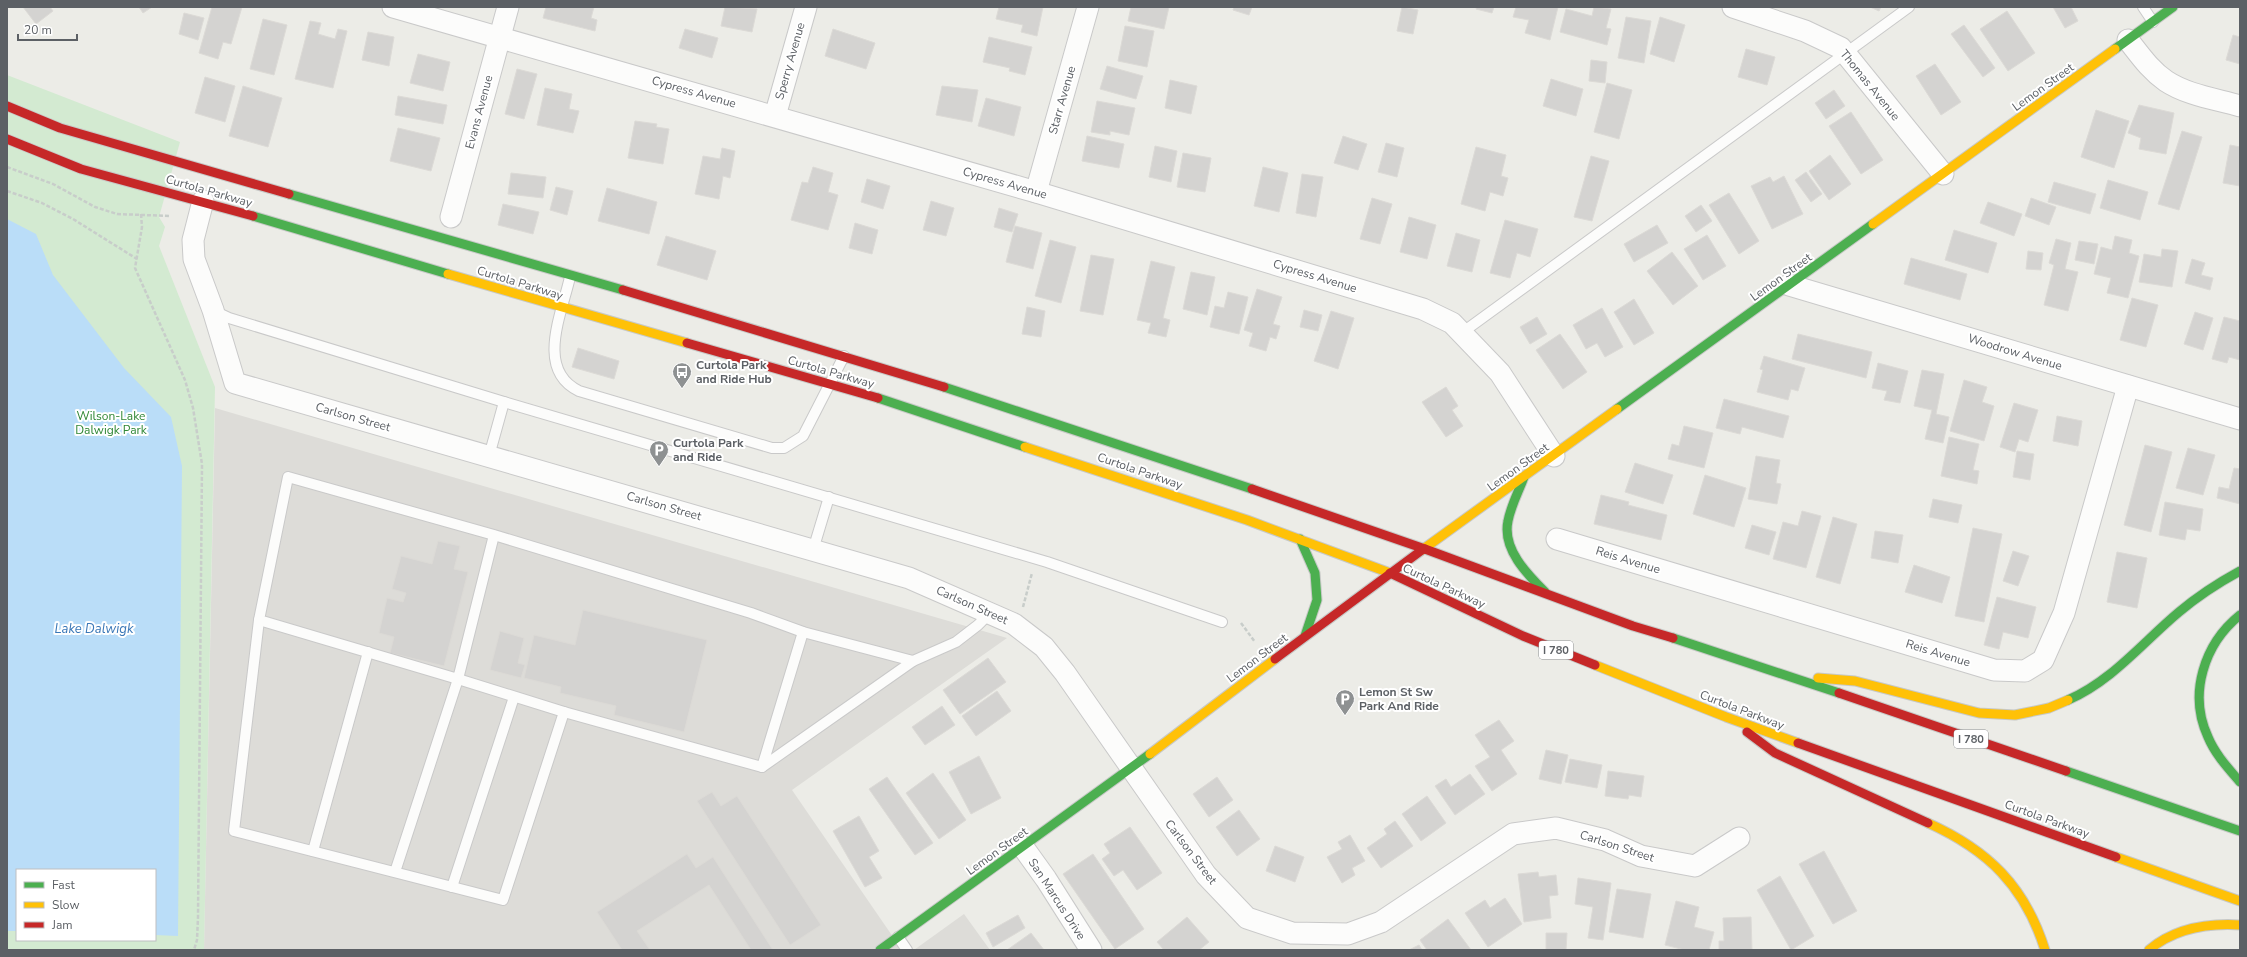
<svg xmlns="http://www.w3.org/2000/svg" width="2247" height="957" viewBox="0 0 2247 957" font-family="'Nunito Sans',sans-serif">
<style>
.industrial{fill:#dddcd8}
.green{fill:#d3ead1;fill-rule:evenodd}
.water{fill:#baddf8}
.building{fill:#d4d3d1;stroke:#dcdad6}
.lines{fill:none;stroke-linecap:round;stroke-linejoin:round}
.lane-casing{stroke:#c9c9c9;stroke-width:12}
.street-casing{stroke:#c9c9c9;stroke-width:23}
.fast-casing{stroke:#c7c9c7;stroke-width:11}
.slow-casing{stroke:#c7c9c7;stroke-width:11}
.jam-casing{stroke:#c7c9c7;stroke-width:11}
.path{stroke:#c8cdca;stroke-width:2.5;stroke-dasharray:4 2;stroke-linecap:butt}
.lane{stroke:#fcfcfb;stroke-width:10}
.street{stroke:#fcfcfb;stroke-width:21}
.fast{stroke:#4caf50;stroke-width:9}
.slow{stroke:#ffc107;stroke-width:9}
.jam{stroke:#c62828;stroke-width:9}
.labels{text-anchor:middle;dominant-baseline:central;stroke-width:4;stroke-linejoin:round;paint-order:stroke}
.shield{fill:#fff;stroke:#8d9093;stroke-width:1}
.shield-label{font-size:11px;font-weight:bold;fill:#5c6065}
.street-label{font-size:12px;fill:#5c6065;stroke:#fff}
.poi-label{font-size:12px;font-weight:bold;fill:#5c6065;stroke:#fff;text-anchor:start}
.park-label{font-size:12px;fill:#308735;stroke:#fff}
.water-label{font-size:13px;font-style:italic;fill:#3a77b7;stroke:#fff}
</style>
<rect width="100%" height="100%" fill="#ecece7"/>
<g class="industrial">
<polygon points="215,408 1007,638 792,790 902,950 204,950"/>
<polygon points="964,914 990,950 914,950"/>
</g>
<path class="green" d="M7,75L180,142L159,217L165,227L159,246L215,387L204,950H7ZM17,870H155V940H17Z"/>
<polygon class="water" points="7,219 36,234 53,275 124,368 171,417 182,466 178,936 155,935 155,870 17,870 17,931 7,931"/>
<g class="building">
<polygon points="23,7 50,7 53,11 36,24"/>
<polygon points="139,7 152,7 143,13"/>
<polygon points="212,7 242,7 231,44 223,42 218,59 199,53"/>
<polygon points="546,7 594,7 591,18 597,20 595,31 543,18"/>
<polygon points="725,7 757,9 752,32 721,26"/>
<polygon points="999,7 1043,7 1037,36 1021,32 1023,25 996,19"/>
<polygon points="1131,7 1169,7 1164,29 1128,21"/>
<polygon points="1234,7 1252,7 1249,15 1233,10"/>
<polygon points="1402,7 1418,10 1413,34 1397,31"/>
<polygon points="1477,7 1494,7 1492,13 1476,9"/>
<polygon points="1516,7 1558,7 1550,40 1525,33 1529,20 1513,17"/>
<polygon points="1594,7 1611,9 1606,28 1611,29 1607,45 1560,32 1566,9 1592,16"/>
<polygon points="1870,7 1881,7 1879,11"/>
<polygon points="2053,7 2071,7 2078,21 2065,28"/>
<polygon points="2007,11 2035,53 2008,71 1980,29"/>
<polygon points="184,13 204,18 198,40 179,34"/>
<polygon points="1626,17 1651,21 1644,63 1618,58"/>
<polygon points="1660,17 1685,25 1674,62 1650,54"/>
<polygon points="263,19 287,25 274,75 250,69"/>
<polygon points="310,21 321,23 318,34 335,39 338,29 347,31 333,88 295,79"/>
<polygon points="1964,25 1995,68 1983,77 1951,34"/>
<polygon points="1125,26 1154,31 1147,67 1118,61"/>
<polygon points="685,29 718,38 712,58 679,48"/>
<polygon points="833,29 875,43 866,69 825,56"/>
<polygon points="368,32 394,37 389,66 362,60"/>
<polygon points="2233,35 2240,37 2240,64 2226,60"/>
<polygon points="989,37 1032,47 1025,75 1009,71 1010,68 983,62"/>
<polygon points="1746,49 1775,57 1767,85 1738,77"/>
<polygon points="418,54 450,62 443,91 410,83"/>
<polygon points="1591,60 1607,62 1605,83 1589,81"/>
<polygon points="1935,64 1961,102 1941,115 1916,76"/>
<polygon points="1107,66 1143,76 1136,99 1100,89"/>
<polygon points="517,69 537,74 524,119 505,114"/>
<polygon points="205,77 235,86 225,122 195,113"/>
<polygon points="1551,79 1583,89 1576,116 1543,106"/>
<polygon points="1170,80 1197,86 1191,114 1165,108"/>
<polygon points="1607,83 1632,90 1619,139 1594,132"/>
<polygon points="243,86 282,98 268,147 229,136"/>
<polygon points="942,86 978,90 972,122 936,115"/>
<polygon points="545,88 572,94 569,109 579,111 573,133 537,125"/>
<polygon points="1834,90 1845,106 1826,119 1815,103"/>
<polygon points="398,96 447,105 443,124 395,115"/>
<polygon points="986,98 1021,107 1014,136 978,126"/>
<polygon points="1097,101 1135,108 1129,135 1110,131 1110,135 1091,132"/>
<polygon points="2139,105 2174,113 2166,154 2139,149 2141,138 2128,133"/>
<polygon points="2096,110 2129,121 2114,168 2081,157"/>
<polygon points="1851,112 1883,160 1861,174 1829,126"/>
<polygon points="635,121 657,124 656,127 669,129 663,164 628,158"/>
<polygon points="398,128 440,138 431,171 390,161"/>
<polygon points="2182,131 2202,137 2179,210 2158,204"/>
<polygon points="1087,136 1124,144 1119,168 1082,161"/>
<polygon points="1343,136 1367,144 1358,170 1334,163"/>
<polygon points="1386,143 1404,148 1397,177 1378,172"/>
<polygon points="2230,145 2240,147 2240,186 2223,183"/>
<polygon points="1155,146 1177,151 1171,182 1149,177"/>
<polygon points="1476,147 1506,155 1501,176 1508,178 1503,196 1490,192 1485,211 1461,204"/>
<polygon points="722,148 735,151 730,178 723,176 719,199 695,194 703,156 720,159"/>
<polygon points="1183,153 1211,158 1205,192 1177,187"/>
<polygon points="1830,155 1851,184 1829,200 1809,171"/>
<polygon points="1591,156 1609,161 1592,221 1574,217"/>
<polygon points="813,167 833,173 828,192 838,195 828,230 791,220 802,182 808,183"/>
<polygon points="1263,167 1288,173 1279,212 1254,206"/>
<polygon points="1806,172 1822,194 1811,202 1795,180"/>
<polygon points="511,173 546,177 543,198 508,194"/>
<polygon points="1302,174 1323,177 1316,217 1296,213"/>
<polygon points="1784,176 1803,214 1772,229 1751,186 1770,177 1773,182"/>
<polygon points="867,179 890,186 883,209 861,202"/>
<polygon points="2108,180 2148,192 2140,220 2100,208"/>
<polygon points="2054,182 2096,194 2090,214 2048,202"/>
<polygon points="556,187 573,191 567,215 550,210"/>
<polygon points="607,188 657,202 649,234 598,221"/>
<polygon points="1729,193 1759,241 1739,254 1709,205"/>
<polygon points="1372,198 1392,204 1380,244 1360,239"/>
<polygon points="2031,198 2056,207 2049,225 2025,216"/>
<polygon points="931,201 954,208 946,236 923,230"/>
<polygon points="1988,202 2022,214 2014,236 1980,223"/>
<polygon points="503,204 539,212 533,234 498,225"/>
<polygon points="1701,205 1712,221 1696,232 1685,216"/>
<polygon points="999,208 1018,214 1012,232 994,227"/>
<polygon points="1409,217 1436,225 1427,259 1400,252"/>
<polygon points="1505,220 1538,229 1530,257 1517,253 1510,278 1490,273"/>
<polygon points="855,223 878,230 872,254 849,248"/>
<polygon points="1657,225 1668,243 1634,262 1624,244"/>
<polygon points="1015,226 1042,233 1033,269 1006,262"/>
<polygon points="1954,230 1997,243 1988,273 1945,260"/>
<polygon points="1456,233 1480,240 1472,272 1447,266"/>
<polygon points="1707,235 1726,266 1703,280 1684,249"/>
<polygon points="666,236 716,251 707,280 657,265"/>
<polygon points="2115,236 2132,240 2129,253 2139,256 2128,298 2107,293 2111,278 2094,274 2101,247 2112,250"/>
<polygon points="2056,239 2071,243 2065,269 2078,272 2068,311 2044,305 2054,265 2049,263"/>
<polygon points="1050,240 1076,247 1061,303 1035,296"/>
<polygon points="2079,241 2098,244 2094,264 2075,260"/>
<polygon points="2162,249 2178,251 2172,287 2139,282 2144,254 2161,257"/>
<polygon points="2028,251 2043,253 2041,270 2026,269"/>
<polygon points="1672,252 1698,286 1673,305 1647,271"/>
<polygon points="1091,255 1114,259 1103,315 1080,311"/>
<polygon points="1911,258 1967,274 1960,300 1904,284"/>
<polygon points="2192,259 2205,263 2201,275 2213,278 2210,290 2185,283"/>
<polygon points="1151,261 1175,267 1163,318 1170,320 1166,337 1148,333 1151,323 1137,320"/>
<polygon points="1191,272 1215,277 1207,315 1183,309"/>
<polygon points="1257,289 1282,297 1273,324 1280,326 1276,339 1270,337 1266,351 1249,346 1253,333 1244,330"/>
<polygon points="1228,292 1248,297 1239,334 1210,327 1215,306 1224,308"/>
<polygon points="2132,298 2158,305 2146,347 2120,340"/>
<polygon points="1634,299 1654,333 1634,345 1614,312"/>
<polygon points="1027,307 1045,311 1041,337 1022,334"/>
<polygon points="1602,308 1623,347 1605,357 1597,343 1586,349 1573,325"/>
<polygon points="1304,310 1322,315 1318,331 1300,327"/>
<polygon points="1331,311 1354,318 1338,369 1314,361"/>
<polygon points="2195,312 2213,318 2203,350 2184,344"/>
<polygon points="1537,317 1547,334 1530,344 1520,327"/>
<polygon points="2224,317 2240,321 2240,360 2229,357 2227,363 2212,359"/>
<polygon points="1560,334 1587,372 1563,389 1536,350"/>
<polygon points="1798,334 1872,352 1866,378 1792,359"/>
<polygon points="578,348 619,361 614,379 572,367"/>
<polygon points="1764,356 1805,368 1798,391 1791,389 1788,400 1757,392 1763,370 1760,369"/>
<polygon points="1878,363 1908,371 1900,403 1884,400 1887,391 1872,388"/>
<polygon points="1922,370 1944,374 1936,414 1949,417 1943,443 1925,439 1932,410 1914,406"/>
<polygon points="1964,380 1987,387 1982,402 1994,406 1984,441 1950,431"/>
<polygon points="1446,387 1458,406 1452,410 1463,426 1446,437 1422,402"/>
<polygon points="1724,399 1789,416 1783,438 1742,427 1740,434 1716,428"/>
<polygon points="2014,403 2038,410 2028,442 2019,439 2015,452 2000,447"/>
<polygon points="2057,416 2082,421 2078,446 2053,441"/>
<polygon points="1684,426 1713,433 1704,468 1668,459 1672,444 1679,446"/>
<polygon points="1949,437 1979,444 1973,470 1979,471 1977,484 1941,476"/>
<polygon points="2145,445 2172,452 2151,532 2124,525"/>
<polygon points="2188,448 2215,455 2203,495 2176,488"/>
<polygon points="2017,451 2034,454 2030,480 2013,477"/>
<polygon points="1756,456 1780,460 1776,483 1781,484 1777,504 1748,499"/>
<polygon points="1635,463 1673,475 1663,504 1625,492"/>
<polygon points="2234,468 2240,469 2240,504 2217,498 2219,487 2229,489"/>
<polygon points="1705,475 1746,488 1734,527 1693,514"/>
<polygon points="1601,495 1629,502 1628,505 1667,515 1661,540 1594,524"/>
<polygon points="1933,499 1962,505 1958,523 1929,517"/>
<polygon points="2165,502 2203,509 2200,531 2187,529 2185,540 2159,535"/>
<polygon points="1802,511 1821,516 1806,568 1773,559 1783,522 1798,526"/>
<polygon points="1833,517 1857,524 1840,584 1816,577"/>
<polygon points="1752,525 1776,532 1769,555 1745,548"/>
<polygon points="1973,528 2002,534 1984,622 1955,616"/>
<polygon points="1875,531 1903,535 1898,563 1871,558"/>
<polygon points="438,541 460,546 454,569 468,572 444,666 390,653 394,637 379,633 387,598 403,602 406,593 392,589 401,556 432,564"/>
<polygon points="2013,551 2029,556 2018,586 2003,581"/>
<polygon points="2117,552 2147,558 2137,608 2107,602"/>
<polygon points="1914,565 1950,577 1942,603 1905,592"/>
<polygon points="1997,597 2036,607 2028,638 2003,632 1999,649 1984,645"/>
<polygon points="583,610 707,640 684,732 614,715 616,706 560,693 561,687 524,678 534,635 575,645"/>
<polygon points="500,631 524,638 518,663 525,665 521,678 490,670"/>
<polygon points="988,658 1006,682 960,714 943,690"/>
<polygon points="997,691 1011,711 976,736 962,716"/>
<polygon points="942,706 955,725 925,745 912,727"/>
<polygon points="1499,720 1514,741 1501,750 1517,774 1492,791 1475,766 1490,757 1475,735"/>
<polygon points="1546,750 1568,755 1561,784 1539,779"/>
<polygon points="979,756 1001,798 971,814 949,772"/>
<polygon points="1570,759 1602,765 1597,788 1565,782"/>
<polygon points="1608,771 1644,776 1641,797 1629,795 1628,799 1605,796"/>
<polygon points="933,773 966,820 939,839 906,793"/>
<polygon points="1470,774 1485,794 1455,815 1435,786 1446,779 1451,787"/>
<polygon points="887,777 933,843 915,855 869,789"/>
<polygon points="1217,777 1233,800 1209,817 1193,794"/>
<polygon points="712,792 721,806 737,796 821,925 790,945 697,801"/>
<polygon points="1427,796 1446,823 1421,841 1402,814"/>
<polygon points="1239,810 1260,839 1237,856 1216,827"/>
<polygon points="859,816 879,851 869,857 882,878 865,887 833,831"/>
<polygon points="1395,821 1413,846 1381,868 1367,848 1387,834 1384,829"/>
<polygon points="1130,827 1162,873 1137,890 1123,870 1114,876 1102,859 1110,853 1104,844"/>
<polygon points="1350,835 1365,861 1352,868 1355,875 1342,883 1327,857 1342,849 1338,842"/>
<polygon points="1275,846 1304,857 1295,882 1266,871"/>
<polygon points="1824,851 1857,911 1833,924 1799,864"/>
<polygon points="687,854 696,868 713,857 773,950 751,950 709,885 637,931 650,950 622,950 597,912"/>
<polygon points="1093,854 1144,929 1115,949 1063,874"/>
<polygon points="1538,872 1539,877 1556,875 1558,895 1549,896 1551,918 1524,922 1518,874"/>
<polygon points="1780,876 1814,936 1791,950 1757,890"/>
<polygon points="1578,878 1611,883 1603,940 1588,938 1593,907 1575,904"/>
<polygon points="1617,889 1651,894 1643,938 1609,932"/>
<polygon points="1505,898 1522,924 1488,947 1465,913 1485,900 1490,908"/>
<polygon points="1676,901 1699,907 1694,927 1714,932 1709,950 1685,950 1665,945"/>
<polygon points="1018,915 1025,928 993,947 986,933"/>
<polygon points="1187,917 1209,942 1199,950 1164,950 1157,942"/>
<polygon points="1751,917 1752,950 1719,950 1719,941 1724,941 1723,918"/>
<polygon points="1448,919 1471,950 1427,950 1420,940"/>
<polygon points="1031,933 1044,950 1007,950"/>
<polygon points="1546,933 1567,933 1566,950 1546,950"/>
<polygon points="1419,945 1422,950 1409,950"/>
</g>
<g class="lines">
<g class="lane-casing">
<g id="lane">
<polyline points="2143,7 2153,22"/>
<path d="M570,277C562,313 535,370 579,391L772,448H784L803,436L844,356"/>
<polyline points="214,311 229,318 504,402 1047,562 1222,622"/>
<polyline points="1463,332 1909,7"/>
<polyline points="489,456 504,402"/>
<polyline points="494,535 458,679 259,620 288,477 494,535 751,613 803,632 913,661 956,642 978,625 991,612"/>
<polyline points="813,550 829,497"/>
<path d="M259,620L234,831C324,854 414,877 503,900L564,712L458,679L395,872"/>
<polyline points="564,712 762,767 913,661"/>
<polyline points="762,767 803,632"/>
<polyline points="313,851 368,652"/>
<polyline points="452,887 514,697"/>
<polyline points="898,937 907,950"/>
</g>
</g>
<g class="street-casing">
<g id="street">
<polyline points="393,7 1036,192 1423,309 1452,323 1500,373 1554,456"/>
<polyline points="1733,7 1805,31 1841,48 1943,174"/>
<path d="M2128,40C2140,55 2150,70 2166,81C2187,95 2216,99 2240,106"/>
<polyline points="775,116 806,7"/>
<polyline points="1036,192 1088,7"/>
<polyline points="203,201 193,240 194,259 213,310 235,383 909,578 1014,624 1044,647 1065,673 1206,875 1247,918 1292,933 1348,934 1381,922 1513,834 1556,828 1605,840 1641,856 1695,866 1739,838"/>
<polyline points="451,217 508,7"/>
<polyline points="1789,285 2240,419"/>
<polyline points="1557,539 1994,670 2025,671 2043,660 2064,613 2128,386"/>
<polyline points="1023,847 1046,879 1091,950"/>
</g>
</g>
<g class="fast-casing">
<g id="fast">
<polyline points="2115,49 2173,7"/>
<polyline points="289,194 623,290"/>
<polyline points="253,216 448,274"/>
<polyline points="944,387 1252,489"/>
<polyline points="878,398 1025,447"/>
<polyline points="1617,409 1873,224"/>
<path d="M1524,477C1519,491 1511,505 1508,521C1502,549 1527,574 1545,592"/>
<polyline points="1300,539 1315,573 1317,600 1305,636"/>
<path d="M2240,615C2204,644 2188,694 2208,737C2215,754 2228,768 2240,782"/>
<polyline points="1673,638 1839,693"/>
<path d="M2068,700C2112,681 2143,642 2179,612C2198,596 2218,583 2240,571"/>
<polyline points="2066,771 2240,831"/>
<polyline points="880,950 1150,754"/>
</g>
</g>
<g class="slow-casing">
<g id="slow">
<polyline points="1873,224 2115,49"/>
<polyline points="448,274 687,343"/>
<polyline points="1025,447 1247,520 1390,573"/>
<polyline points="1422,550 1617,409"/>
<polyline points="1595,665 1726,717 1798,743"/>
<polyline points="1818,678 1855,681 1979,713 2015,715 2049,708 2068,700"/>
<polyline points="1150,754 1275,659"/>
<path d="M1928,823C1988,850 2025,886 2045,950"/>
<polyline points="2116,857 2240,901"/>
<path d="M2149,950C2175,928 2207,923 2240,925"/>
</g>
</g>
<g class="jam-casing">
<g id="jam">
<polyline points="7,106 60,128 289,194"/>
<polyline points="7,139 81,169 253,216"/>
<polyline points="623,290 944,387"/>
<polyline points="687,343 878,398"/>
<polyline points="1252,489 1425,549"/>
<polyline points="1425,549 1633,626 1673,638"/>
<polyline points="1390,573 1523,636 1595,665"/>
<polyline points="1275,659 1422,550"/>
<polyline points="1839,693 2066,771"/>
<polyline points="1747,732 1775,753 1928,823"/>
<polyline points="1798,743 2116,857"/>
</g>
</g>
<g class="path">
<polyline points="7,167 53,184 95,207 117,214 170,216"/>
<polyline points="7,191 42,203 73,219 137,259"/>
<polyline points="141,214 142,227 135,268 185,380 193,408 202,464 198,917 197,940 194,950"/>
<polyline points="1023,607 1032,573"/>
<polyline points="1241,623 1255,642"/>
</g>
<use href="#lane" class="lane"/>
<use href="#street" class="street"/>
<use href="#fast" class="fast"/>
<use href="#slow" class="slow"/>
<use href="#jam" class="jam"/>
</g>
<defs>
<g id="bus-pin" transform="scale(1)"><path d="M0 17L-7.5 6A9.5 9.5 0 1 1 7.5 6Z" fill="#8e9192" stroke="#fff"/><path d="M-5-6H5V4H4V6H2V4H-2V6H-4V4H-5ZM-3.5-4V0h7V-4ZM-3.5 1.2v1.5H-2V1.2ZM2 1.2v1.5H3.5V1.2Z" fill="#fff"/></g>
<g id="parking-pin" transform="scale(1)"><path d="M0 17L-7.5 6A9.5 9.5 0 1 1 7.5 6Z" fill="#8e9192" stroke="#fff"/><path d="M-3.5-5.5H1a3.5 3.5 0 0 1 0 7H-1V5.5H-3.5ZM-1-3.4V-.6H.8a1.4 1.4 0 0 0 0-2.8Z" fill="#fff"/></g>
</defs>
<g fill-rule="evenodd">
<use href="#bus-pin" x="682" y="372"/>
<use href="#parking-pin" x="659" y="450"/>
<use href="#parking-pin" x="1345" y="699"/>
</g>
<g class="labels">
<g class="shield">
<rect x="1539" y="641" width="34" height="18" rx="3"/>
<rect x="1954" y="730" width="34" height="18" rx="3"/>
</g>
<g class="shield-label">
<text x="1556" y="650">I 780</text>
<text x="1971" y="739">I 780</text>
</g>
<g class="street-label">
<text transform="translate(790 61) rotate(-74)">Sperry Avenue</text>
<text transform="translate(1870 85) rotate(51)">Thomas Avenue</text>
<text transform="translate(2043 87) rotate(-36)">Lemon Street</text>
<text transform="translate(694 92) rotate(16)">Cypress Avenue</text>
<text transform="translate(1062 100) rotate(-74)">Starr Avenue</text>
<text transform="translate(479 112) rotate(-75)">Evans Avenue</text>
<text transform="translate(1005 183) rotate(16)">Cypress Avenue</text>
<text transform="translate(209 191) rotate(16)">Curtola Parkway</text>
<text transform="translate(1315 276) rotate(17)">Cypress Avenue</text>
<text transform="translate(1781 277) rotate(-36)">Lemon Street</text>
<text transform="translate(520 283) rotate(17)">Curtola Parkway</text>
<text transform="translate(2015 352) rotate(17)">Woodrow Avenue</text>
<text transform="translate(831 372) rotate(16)">Curtola Parkway</text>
<text transform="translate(353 417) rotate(16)">Carlson Street</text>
<text transform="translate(1518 467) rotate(-36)">Lemon Street</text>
<text transform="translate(1140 471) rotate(19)">Curtola Parkway</text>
<text transform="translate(664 506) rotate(16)">Carlson Street</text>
<text transform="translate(1628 560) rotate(17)">Reis Avenue</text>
<text transform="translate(1444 586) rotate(25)">Curtola Parkway</text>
<text transform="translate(972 605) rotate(24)">Carlson Street</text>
<text transform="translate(1938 653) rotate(17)">Reis Avenue</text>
<text transform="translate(1257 658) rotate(-37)">Lemon Street</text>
<text transform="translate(1742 710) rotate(21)">Curtola Parkway</text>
<text transform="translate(2047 819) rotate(20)">Curtola Parkway</text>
<text transform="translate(1617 846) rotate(18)">Carlson Street</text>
<text transform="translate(997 851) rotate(-36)">Lemon Street</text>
<text transform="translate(1191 852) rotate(53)">Carlson Street</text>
<text transform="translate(1057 899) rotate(57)">San Marcus Drive</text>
</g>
<g class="poi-label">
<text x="696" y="365">Curtola Park<tspan x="696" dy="14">and Ride Hub</tspan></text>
<text x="673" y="443">Curtola Park<tspan x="673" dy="14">and Ride</tspan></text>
<text x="1359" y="692">Lemon St Sw<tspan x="1359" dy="14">Park And Ride</tspan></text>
</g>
<g class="park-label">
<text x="111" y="416">Wilson-Lake<tspan x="111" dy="14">Dalwigk Park</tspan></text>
</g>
<g class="water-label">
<text x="94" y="629">Lake Dalwigk</text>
</g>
</g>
<rect width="2247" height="957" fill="none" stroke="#5c6065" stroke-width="16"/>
<rect x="16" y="869" width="140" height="72" fill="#ffffff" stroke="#bebfc1"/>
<rect x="24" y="882" width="20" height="6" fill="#4caf50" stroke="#bebfc1"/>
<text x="52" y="889" font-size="12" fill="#5c6065">Fast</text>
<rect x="24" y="902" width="20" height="6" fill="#ffc107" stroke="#bebfc1"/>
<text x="52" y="909" font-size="12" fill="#5c6065">Slow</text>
<rect x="24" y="922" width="20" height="6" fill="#c62828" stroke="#bebfc1"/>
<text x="52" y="929" font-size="12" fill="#5c6065">Jam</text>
<path d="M18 34v6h59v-6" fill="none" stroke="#5c6065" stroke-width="2"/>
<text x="24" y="34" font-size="12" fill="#5c6065" stroke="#ffffff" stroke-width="3" paint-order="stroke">20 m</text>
</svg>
